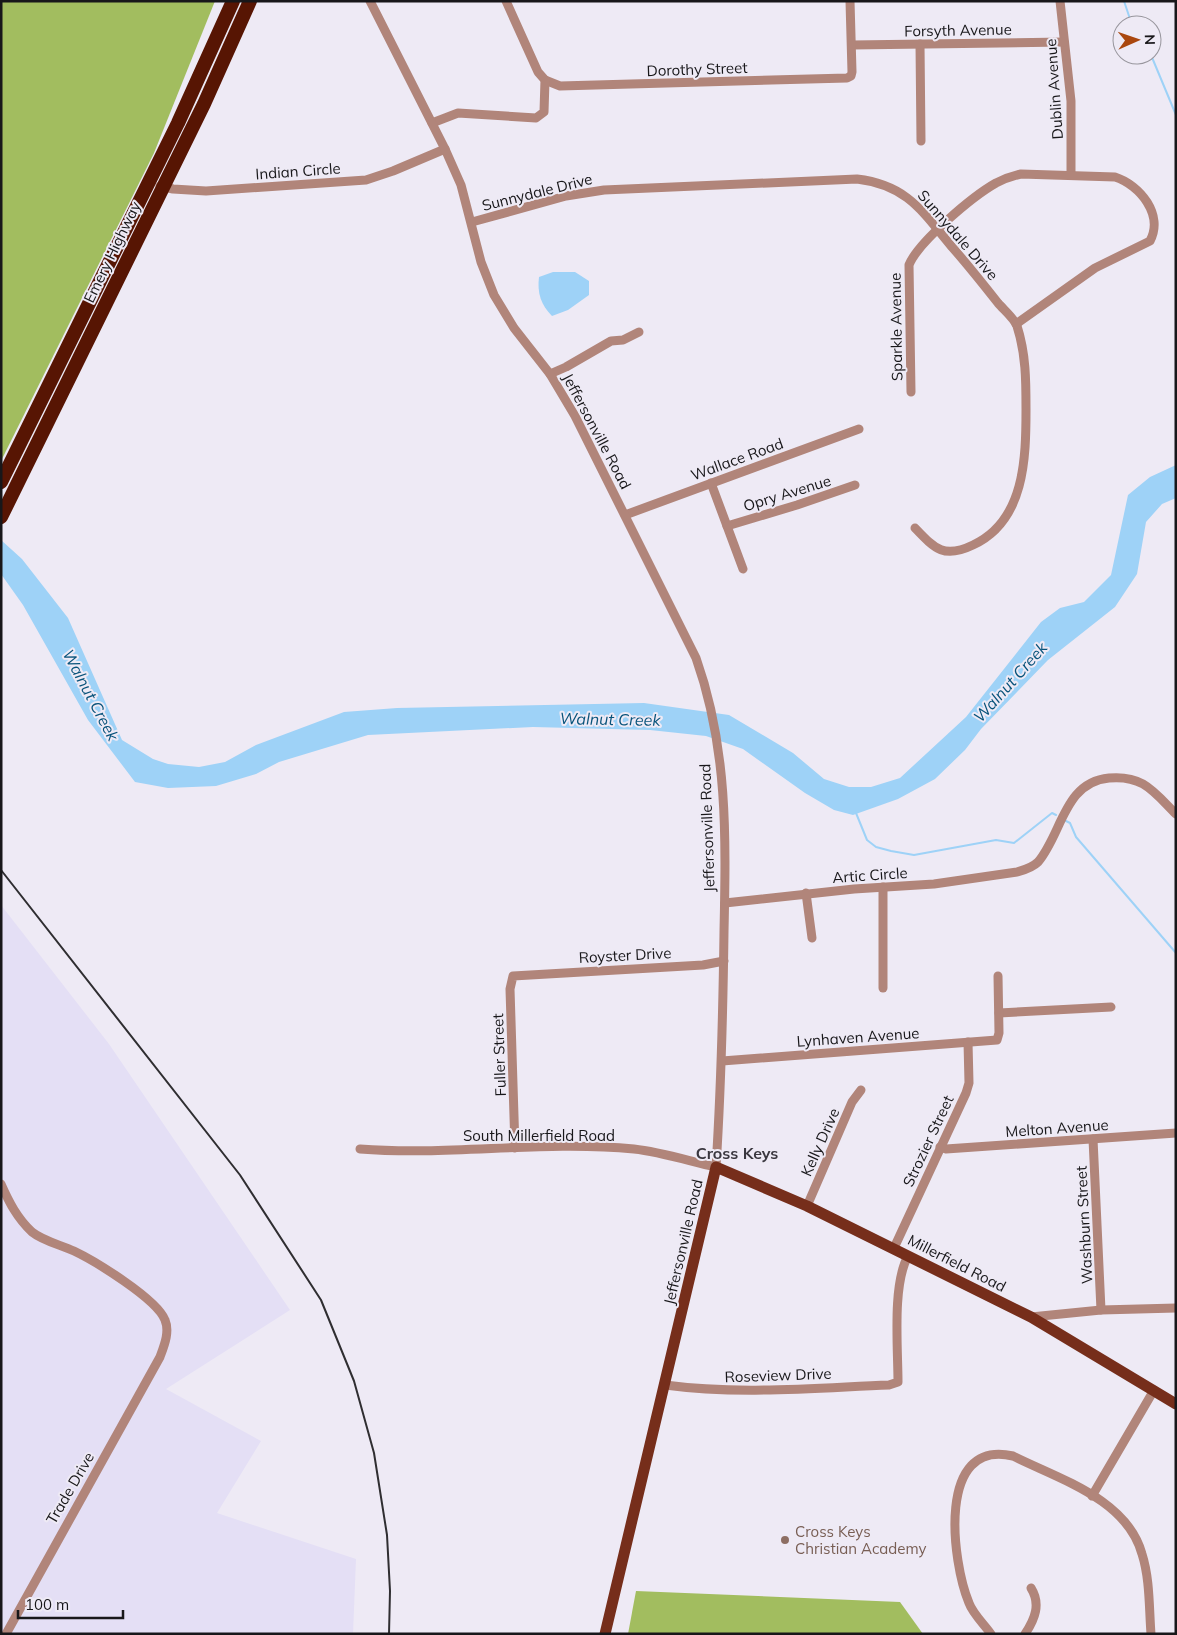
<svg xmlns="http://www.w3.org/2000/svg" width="1177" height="1635" viewBox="0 0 1177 1635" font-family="Mulish,sans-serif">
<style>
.industrial{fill:#e4dff5}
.forest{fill:#a2bd5f}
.water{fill:#9ed2f7}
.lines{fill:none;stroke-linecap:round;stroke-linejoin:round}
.stream{stroke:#9ed2f7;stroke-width:2}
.minor{stroke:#b1857a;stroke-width:9}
.major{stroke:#762e1b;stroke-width:11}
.highway{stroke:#571503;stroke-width:14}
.rail{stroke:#2f2e31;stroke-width:2}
.education-dot{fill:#8d6e63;stroke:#eeeaf5;stroke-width:2}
.labels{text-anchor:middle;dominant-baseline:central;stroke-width:4;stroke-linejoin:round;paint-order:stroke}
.street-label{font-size:15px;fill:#18171a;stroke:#eeeaf5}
.education-label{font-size:15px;fill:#785e54;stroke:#eeeaf5;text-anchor:start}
.water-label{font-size:16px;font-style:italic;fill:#08537b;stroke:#eeeaf5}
.neighbourhood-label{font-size:16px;font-weight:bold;fill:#3a373f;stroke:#eeeaf5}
</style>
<rect width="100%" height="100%" fill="#eeeaf5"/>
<polygon class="industrial" points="1,905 109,1044 290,1310 166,1389 261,1441 217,1513 356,1559 353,1634 1,1634"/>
<g class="forest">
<polygon points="1,1 215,1 154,153 1,461"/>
<polygon points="636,1591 900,1602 923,1634 628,1634"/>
</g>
<g class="water">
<path d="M553,272H575L589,281V295L568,310L552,316C541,305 537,293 539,277Z"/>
<polygon points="1176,465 1176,498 1162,504 1146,522 1137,574 1115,607 1048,660 981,729 965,750 935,779 898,799 853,815 834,810 805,793 743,749 706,736 650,730 533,727 368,735 279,762 256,774 216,786 168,788 135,782 88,720 23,605 1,574 1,540 22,559 68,618 122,740 153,759 168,764 199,767 225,762 256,745 344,712 397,708 644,703 729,715 793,753 824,779 849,787 871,787 900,778 966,717 1041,622 1060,608 1084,602 1111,575 1128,495 1150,477"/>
</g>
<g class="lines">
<g class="stream">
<polyline points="1124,1 1132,25"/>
<polyline points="1151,55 1176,115"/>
<polyline points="856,813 867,840 876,847 891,851 914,855 996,840 1014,843 1052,813 1056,815"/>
<polyline points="1066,821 1070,823 1076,837 1176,953"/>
</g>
<g class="minor">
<polyline points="1060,1 1071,101 1071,174"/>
<polyline points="920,44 921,141"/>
<polyline points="852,45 1064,42"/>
<polyline points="545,80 560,86 847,78 851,76 852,72 850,1"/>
<polyline points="432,123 458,113 536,118 544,112 545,80 538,72 506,1"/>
<polyline points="160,186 173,189 206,191 366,180 393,171 445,149"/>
<path d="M472,222L566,196L604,190L857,179C907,185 922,211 952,247C968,265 983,284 998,303C1004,310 1014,318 1017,326C1026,354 1026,381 1026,409C1026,458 1025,521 973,545C944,559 935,549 915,528"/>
<polyline points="550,374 566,367 611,341 623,340 639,332"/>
<path d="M911,392L909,265C918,242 973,196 996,183C1004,179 1012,176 1021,174L1115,177C1140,185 1164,215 1150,241L1095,268L1016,324"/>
<polyline points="711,483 743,569"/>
<polyline points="625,515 859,429"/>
<polyline points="727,526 797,505 855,485"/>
<polyline points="806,893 812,938"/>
<path d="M725,903L854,889L934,884L1017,872C1024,870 1032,868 1038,862C1062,834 1064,782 1109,778C1143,775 1153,791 1176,814"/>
<polyline points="883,988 883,887"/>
<polyline points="999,1013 1111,1007"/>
<polyline points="722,1061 997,1040 999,1033 998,976"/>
<polyline points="1093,1139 1101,1310"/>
<polyline points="940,1147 946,1149 1176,1133"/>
<polyline points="515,1148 510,989 513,976 703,965 724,961"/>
<path d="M360,1149C451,1156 543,1140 634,1149C661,1152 689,1161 716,1167C721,1089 723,1011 724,932C726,837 728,748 696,658L575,416L550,374L514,328L494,295L481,262L461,185L445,149L370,1"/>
<path d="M1,1184C9,1202 17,1218 32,1232C43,1241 61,1245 74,1251C95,1261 157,1299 165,1320C170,1332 164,1346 160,1357L6,1634"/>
<polyline points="807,1206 852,1102 861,1090"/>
<polyline points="894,1248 966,1093 969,1083 968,1042"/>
<polyline points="1031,1317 1101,1310 1176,1308"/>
<path d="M665,1385C739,1395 814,1388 889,1385L898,1382C898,1348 892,1285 908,1256"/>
<polyline points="1092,1496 1154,1390"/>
<path d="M991,1634C984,1624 973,1614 969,1603C952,1562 936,1438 1013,1456C1059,1479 1127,1499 1142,1554C1150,1579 1149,1608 1151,1634"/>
<path d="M1025,1634C1035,1619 1041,1604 1031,1588"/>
</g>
<polyline class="major" points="605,1634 716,1167 807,1206 1031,1317 1176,1404"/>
<g class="highway">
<polyline points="1,482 178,123 233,1"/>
<polyline points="1,517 204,104 250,1"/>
</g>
<polyline class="rail" points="1,870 240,1175 321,1300 354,1381 374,1453 387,1535 390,1591 389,1634"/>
</g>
<circle class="education-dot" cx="785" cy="1540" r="5"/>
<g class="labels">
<g class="street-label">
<text transform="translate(958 30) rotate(-1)">Forsyth Avenue</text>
<text transform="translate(697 69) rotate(-2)">Dorothy Street</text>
<text transform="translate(1054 89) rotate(-94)">Dublin Avenue</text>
<text transform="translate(298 171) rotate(-4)">Indian Circle</text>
<text transform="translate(537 192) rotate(-14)">Sunnydale Drive</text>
<text transform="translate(958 235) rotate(49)">Sunnydale Drive</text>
<text transform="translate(112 252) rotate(-64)">Emery Highway</text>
<text transform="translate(896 327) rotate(-91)">Sparkle Avenue</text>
<text transform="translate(597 431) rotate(62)">Jeffersonville Road</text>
<text transform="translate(737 459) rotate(-20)">Wallace Road</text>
<text transform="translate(787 493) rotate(-17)">Opry Avenue</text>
<text transform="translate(707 828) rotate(-92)">Jeffersonville Road</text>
<text transform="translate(870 875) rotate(-4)">Artic Circle</text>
<text transform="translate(625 955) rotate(-3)">Royster Drive</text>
<text transform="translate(858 1037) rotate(-4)">Lynhaven Avenue</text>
<text transform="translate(499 1055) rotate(-92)">Fuller Street</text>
<text transform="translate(1057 1128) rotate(-4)">Melton Avenue</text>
<text x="539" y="1135">South Millerfield Road</text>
<text transform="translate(928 1141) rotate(-65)">Strozier Street</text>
<text transform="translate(820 1142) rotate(-66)">Kelly Drive</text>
<text transform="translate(1084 1225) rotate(-93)">Washburn Street</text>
<text transform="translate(683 1242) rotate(-77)">Jeffersonville Road</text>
<text transform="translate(957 1263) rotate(27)">Millerfield Road</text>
<text transform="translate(778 1375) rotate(-2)">Roseview Drive</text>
<text transform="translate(70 1488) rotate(-60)">Trade Drive</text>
</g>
<g class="education-label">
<text x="795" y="1531">Cross Keys<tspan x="795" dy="17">Christian Academy</tspan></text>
</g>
<g class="water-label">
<text transform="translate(1010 682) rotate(-48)">Walnut Creek</text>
<text transform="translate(91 695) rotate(62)">Walnut Creek</text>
<text transform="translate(610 719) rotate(1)">Walnut Creek</text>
</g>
<g class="neighbourhood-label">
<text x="737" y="1153">Cross Keys</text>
</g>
</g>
<rect width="1177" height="1635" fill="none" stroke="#18171a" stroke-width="5"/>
<g transform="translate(1137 40) rotate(88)"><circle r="24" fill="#eeeaf5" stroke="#98969d"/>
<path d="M0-4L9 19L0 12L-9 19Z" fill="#aa470e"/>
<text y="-8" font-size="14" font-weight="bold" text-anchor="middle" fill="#18171a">N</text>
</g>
<path d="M18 1610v8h105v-8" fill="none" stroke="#18171a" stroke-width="2.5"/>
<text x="25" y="1610" font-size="15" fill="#18171a" stroke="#eeeaf5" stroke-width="4" paint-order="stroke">100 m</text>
</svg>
